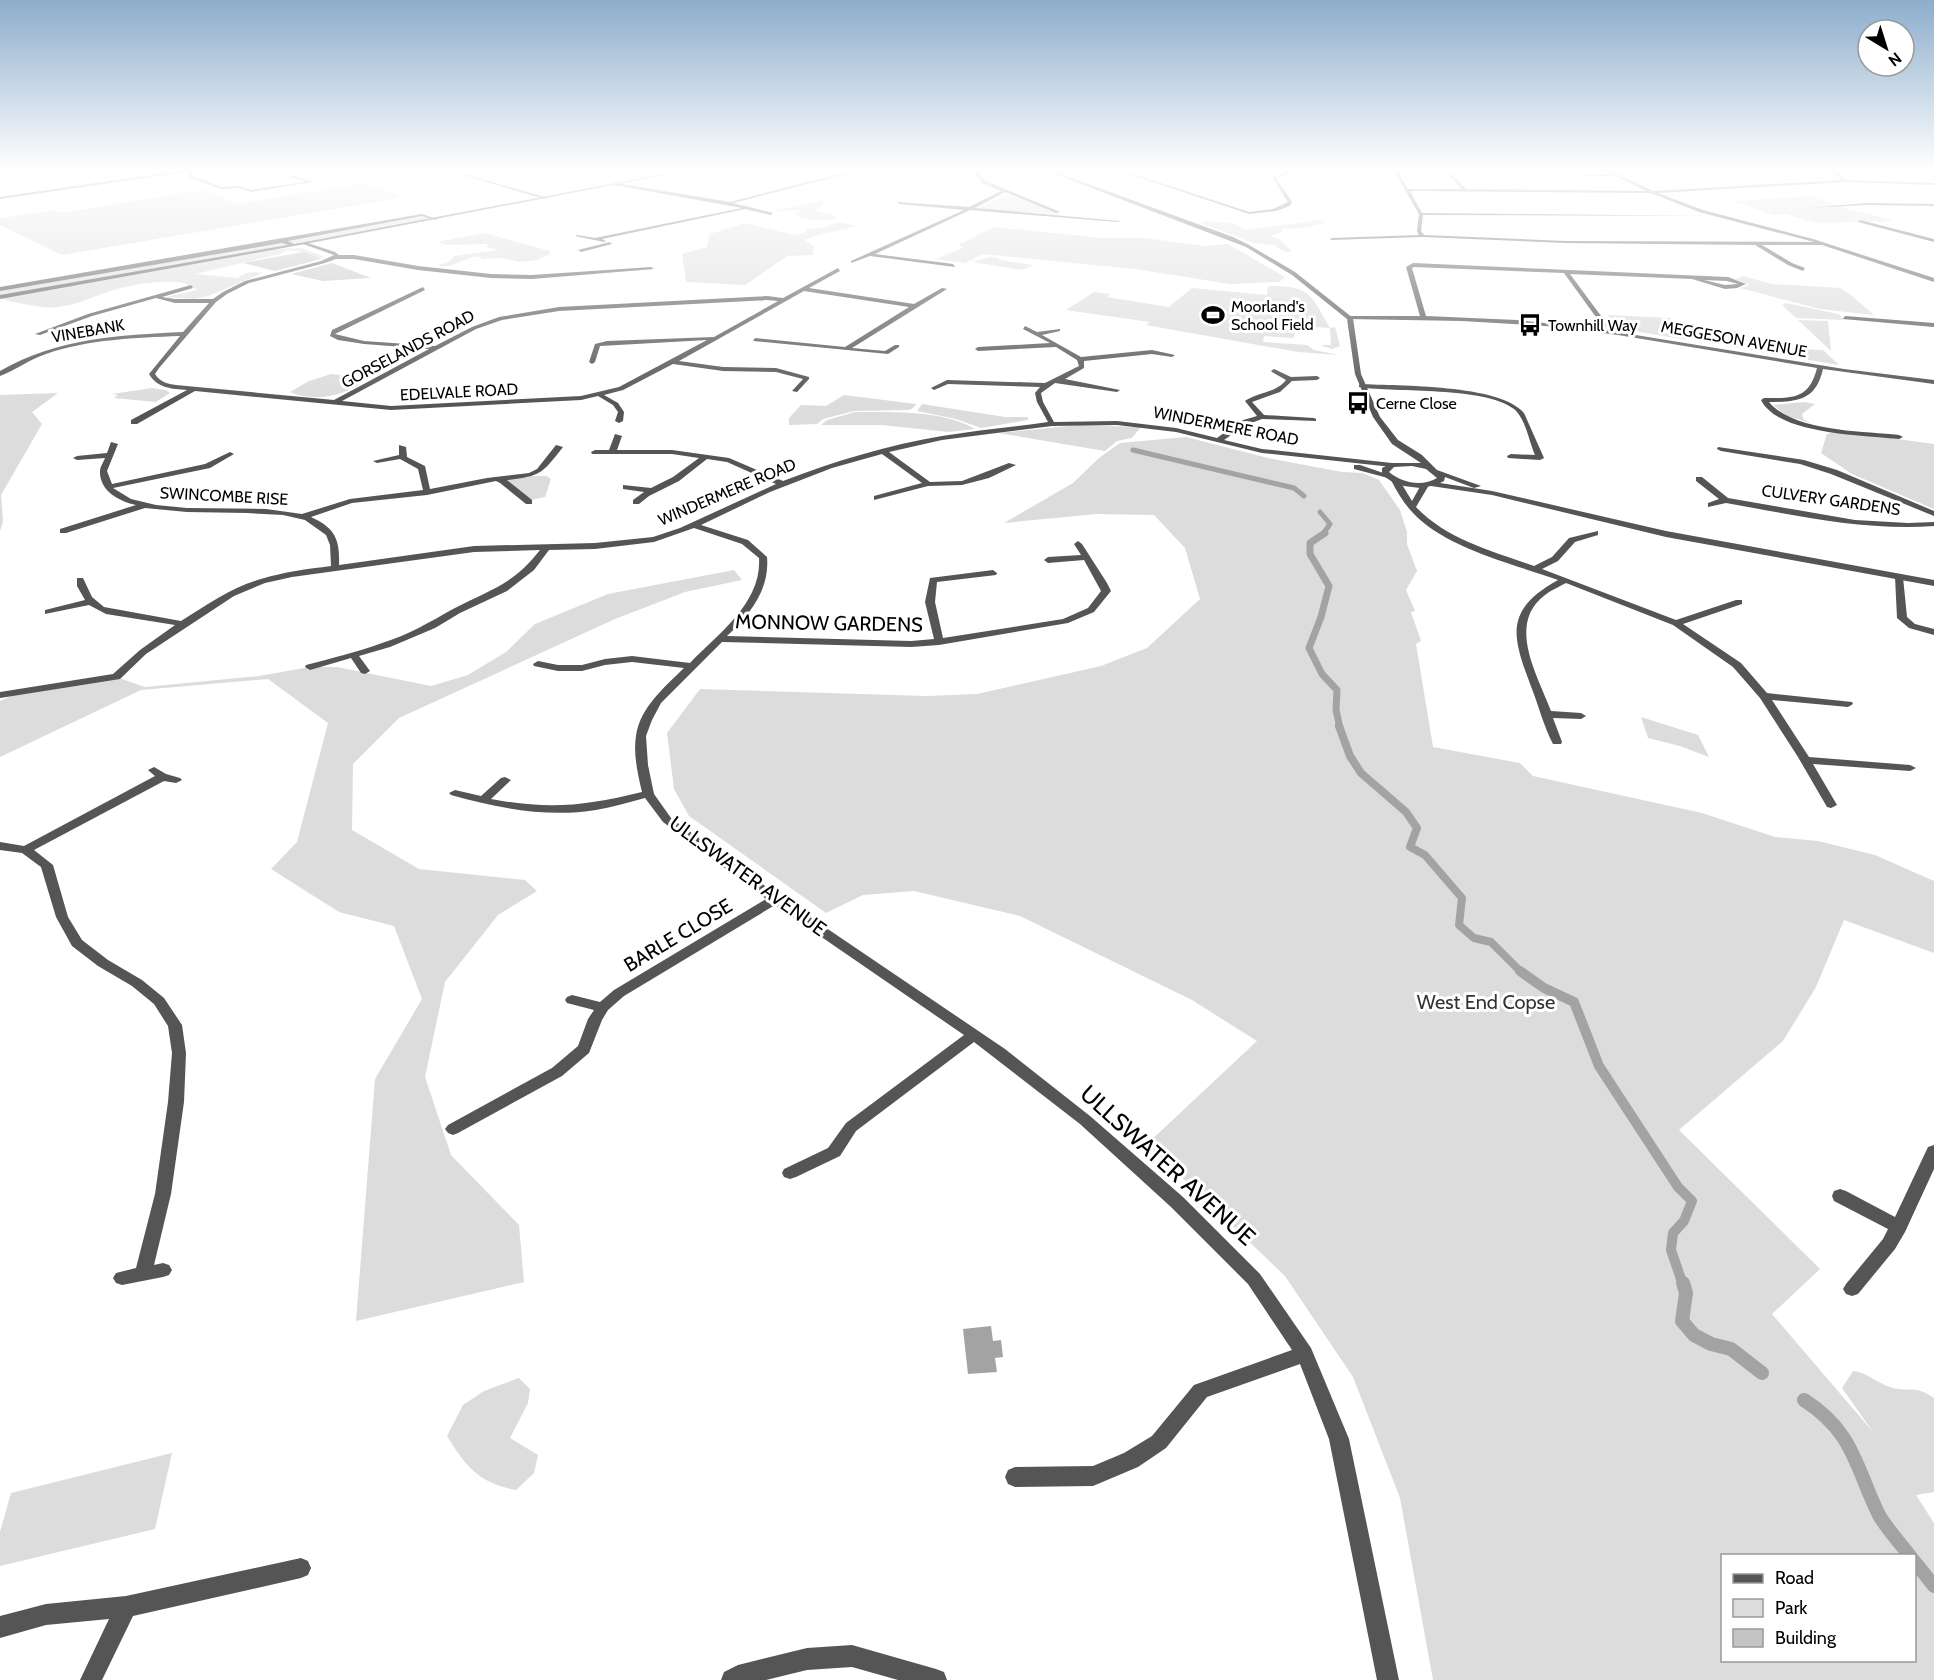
<svg xmlns="http://www.w3.org/2000/svg" width="1934" height="1680" viewBox="0 0 1934 1680" font-family="Cabin,sans-serif">
<style>
.green{fill:#dcdcdc;fill-rule:evenodd}
.water{fill:#a3a3a3}
.lines{fill:none;stroke-linecap:round;stroke-linejoin:round}
.stream-far4{stroke:#a3a3a3;stroke-width:5}
.stream-far3{stroke:#a3a3a3;stroke-width:7}
.stream-far2{stroke:#a3a3a3;stroke-width:8}
.stream-far1{stroke:#a3a3a3;stroke-width:10}
.stream{stroke:#a3a3a3;stroke-width:14}
.building{fill:#c4c4c4}
.minor{fill:#555;fill-rule:evenodd}
.tertiary{fill:#555;fill-rule:evenodd}
.labels{text-anchor:middle;dominant-baseline:central;stroke-width:6;stroke-linejoin:round;paint-order:stroke}
.far-poi-label{font-size:16px;fill:#000;stroke:#fff;text-anchor:start}
.far-street-label{font-size:16px;fill:#000;stroke:#fff}
.street-label{font-size:20px;fill:#000;stroke:#fff}
.park-label{font-size:20px;fill:#333;stroke:#fff}
.near-street-label{font-size:24px;fill:#000;stroke:#fff}
</style>
<rect width="100%" height="100%" fill="#fff"/>
<g class="green">
<polygon points="451,168 565,168 495,180"/>
<polygon points="364,183 406,197 62,255 0,225 0,218 54,210 61,213 203,190 238,204"/>
<polygon points="1007,194 1061,215 977,209"/>
<polygon points="1811,196 1842,207 1895,221 1816,223 1785,214 1774,215 1732,201"/>
<path d="M823,200L822,206L815,210L836,216L835,219C822,221 805,221 794,214L802,212L798,210L771,212Z"/>
<path d="M422,215L435,219L277,249L301,248L325,257L295,266L304,252L287,250L280,254L195,274L238,278C245,271 254,272 263,273L208,296L194,299L166,297L197,290C183,275 135,284 117,289C98,294 78,305 59,307C44,309 15,303 0,298V289Z"/>
<polygon points="1319,220 1325,223 1302,228 1281,229 1283,232 1271,236 1279,239 1291,250 1290,252 1283,251 1274,245 1254,243 1200,223 1204,221 1232,223 1246,230"/>
<path d="M838,222L856,226C837,233 825,230 805,240L814,247L813,255L787,256L745,285L686,282L682,254L707,247L710,234L745,223L794,235L807,232L806,229L823,228Z"/>
<polygon points="994,227 1102,238 1146,238 1204,246 1228,244 1285,277 1279,282 1230,284 1135,269 982,254 965,263 937,259 964,247 958,245"/>
<path d="M484,233L550,251V254L537,260L520,262L500,258L480,259L482,257C465,254 458,270 437,265L449,262L454,256L498,250L486,247L489,244L445,245L437,242Z"/>
<polygon points="989,257 999,258 999,260 1033,265 1023,270 973,262"/>
<polygon points="1743,276 1772,284 1840,288 1852,296 1874,315 1820,309 1740,288 1749,285 1735,279"/>
<path d="M1268,286C1311,286 1310,293 1330,328L1335,327L1340,346L1332,349L1320,345H1331L1330,328L1296,326L1294,338L1264,336L1263,342L1307,345L1314,350L1339,355L1298,352L1146,325L1150,322L1066,310L1094,292L1110,294L1107,297L1169,307L1192,288L1267,295Z"/>
<polygon points="1786,303 1838,314 1845,320 1796,318 1782,305"/>
<polygon points="1608,315 1670,318 1687,340 1622,329 1616,327"/>
<polygon points="1798,320 1828,321 1831,351"/>
<polygon points="1727,346 1823,350 1839,365"/>
<path d="M331,374L359,377L364,381C344,397 312,402 290,392L309,381Z"/>
<polygon points="152,388 166,390 170,393 156,402 114,398 118,395 112,394"/>
<polygon points="58,393 32,412 42,424 1,495 3,522 0,531 0,395"/>
<polygon points="844,395 916,404 913,408 909,410 854,411 823,419 817,424 789,425 789,418 801,405 826,406"/>
<polygon points="1804,402 1815,404 1802,414 1804,420 1814,424 1787,416 1773,405"/>
<polygon points="922,404 1005,417 1028,417 1028,420 981,428 956,419 917,411"/>
<path d="M855,412C891,412 944,410 975,429L949,432L881,425H821L827,420Z"/>
<polygon points="1079,425 1141,427 1132,438 1117,441 1105,451 998,433"/>
<polygon points="1839,431 1934,444 1934,509 1852,474 1821,453 1827,434"/>
<path d="M1186,437L1268,458L1342,472L1363,473L1379,480L1400,510L1407,532V544L1417,571L1406,590L1415,611L1411,612L1421,641L1416,644L1433,747L1520,763L1533,776L1702,813L1775,837L1818,841L1875,855L1934,881V953L1844,920L1816,987L1783,1041L1679,1130L1820,1269L1772,1314L1873,1432L1842,1388L1853,1371C1867,1372 1878,1384 1893,1388C1911,1392 1915,1385 1934,1398V1492L1916,1495L1934,1523V1680H1433L1400,1498L1353,1377L1285,1276L1147,1144L1257,1041L1192,1000L1020,916L914,891L863,895L826,913L689,816L674,789L667,733L700,689L927,696L977,694L1101,666L1147,648L1200,599L1185,548L1154,515L1096,514L1004,523L1073,483L1099,458L1120,443ZM1722,1556H1914V1660H1722Z"/>
<polygon points="527,476 546,476 551,479 545,497 531,500 507,480"/>
<polygon points="734,570 742,580 685,592 615,619 399,718 353,764 352,830 419,869 525,880 537,891 498,915 445,982 425,1077 451,1155 519,1225 524,1282 356,1321 375,1079 422,999 394,926 339,912 271,869 297,842 328,723 268,679 141,690 0,757 0,701 13,695 116,677 145,687 259,676 310,667 337,667 431,686 468,675 506,652 535,624 608,594"/>
<polygon points="1641,717 1698,735 1709,757 1680,746 1648,738"/>
<path d="M519,1378L530,1389L528,1403L510,1438L538,1455L534,1473L516,1490C479,1483 466,1467 447,1436L463,1405L484,1391Z"/>
<polygon points="172,1453 155,1529 0,1566 0,1532 11,1493"/>
</g>
<polygon class="water" points="991,1326 993,1341 1001,1340 1003,1357 995,1358 997,1372 968,1374 963,1329"/>
<g class="lines">
<g class="stream-far4">
<polyline points="1133,450 1294,488 1304,496"/>
<polyline points="1320,512 1330,524 1323,534"/>
</g>
<polyline class="stream-far3" points="1325,533 1310,543 1310,554 1329,586 1321,617 1309,648 1322,674 1337,690 1336,710 1340,728"/>
<polyline class="stream-far2" points="1339,726 1350,756 1361,773 1406,812 1417,828 1410,847 1425,855 1462,898 1459,925 1474,938 1491,942 1522,973"/>
<polyline class="stream-far1" points="1520,971 1544,988 1574,1002 1599,1066 1678,1187 1692,1201 1684,1221 1673,1233 1671,1250 1683,1285"/>
<g class="stream">
<polyline points="1683,1283 1686,1293 1682,1321 1694,1335 1711,1344 1731,1349 1762,1373"/>
<path d="M1804,1400C1854,1432 1855,1466 1879,1515C1887,1529 1900,1543 1910,1556"/>
<polyline points="1914,1561 1934,1586"/>
</g>
</g>
<g class="building">
<polygon points="303,252 321,259 275,271 243,263"/>
<polygon points="332,263 371,278 323,281 291,274"/>
</g>
<g class="lines">
<g class="minor">
<polygon points="12,168 23,168 0,172 0,170"/>
<polygon points="197,168 207,168 191,171 193,173 191,175 221,187 240,186 251,190 305,182 291,177 292,175 313,182 251,192 240,188 221,189 188,177 189,173 187,172 0,199 0,197"/>
<polygon points="438,168 445,168 548,198 544,199"/>
<polygon points="985,168 990,168 979,173 986,181 1060,212 1056,213 1005,192 975,208 1120,221 1118,222 970,210 875,254 953,264 955,267 870,256 851,263 851,261 964,210 899,204 897,202 969,207 1001,191 982,183 975,173"/>
<polygon points="1110,168 1116,168 1249,212 1273,209 1288,202 1272,177 1288,171 1289,173 1276,178 1292,202 1290,206 1276,211 1249,214"/>
<path d="M1392,168H1396L1408,189H1461L1448,173L1450,172L1466,189L1646,191L1615,176H1564L1611,174L1600,168H1605L1653,191L1842,180L1828,168H1833L1847,180L1934,183V185L1846,182L1658,193L1703,210L1813,239L1934,278V282L1822,245H1762L1792,263L1805,268L1803,271L1788,265L1755,245L1565,243L1423,237L1330,240L1332,238L1419,235L1417,231L1419,214ZM1410,191L1651,193L1699,212L1814,242L1565,241L1424,235L1421,231L1423,215L1710,216L1422,213Z"/>
<polygon points="1697,168 1702,168 1703,169 1701,170"/>
<polygon points="846,172 847,174 733,203 773,213 771,215 745,209 602,239 606,241 604,242 575,236 577,235 595,238 742,208 614,185 616,183 730,202"/>
<polygon points="1865,203 1934,204 1934,206 1865,205 1810,208"/>
<polygon points="422,214 437,219 435,220 422,216 288,241 294,244 292,246 282,243 0,291 0,287"/>
<polygon points="1860,220 1934,239 1934,242 1858,222"/>
<path d="M305,242L335,252L339,255H354L418,266L491,274L532,275L651,267L654,269L532,279L491,278L418,270L354,259H336L325,263L249,283L227,294L216,302L159,368L155,374C160,382 168,384 176,385L334,400L429,349L364,344L338,340L330,336L332,330L423,287L425,290L335,334L364,341L435,346L472,327L499,317L559,307L767,296L783,298L838,268L840,271L809,288L914,304L942,288L947,289L852,348L885,351L895,345H899V347L888,354L753,341L755,338L845,347L909,307L804,291L679,361L723,367L776,368L809,377V379L797,392L792,391L803,379L776,372L723,371L673,364L623,390L604,395L618,403L624,412L623,421L619,423L615,421L618,412L613,405L598,396L581,400L391,410L195,391L137,424H131V420L187,390C172,389 157,388 149,374L180,336C135,338 89,339 46,354C30,359 16,370 0,376V371C57,338 119,335 183,332L209,303H175L156,298L92,316L40,335L35,334L88,314L191,285L193,288L162,297L175,299H213L223,292L245,281L321,261L334,255L303,244ZM767,300L778,301L714,337L607,341L595,344L589,362L592,364L595,362L600,346L707,340L619,387L581,396L391,406L342,401L476,329L502,320L559,311Z"/>
<polygon points="610,242 612,244 581,252 578,250"/>
<path d="M1413,263L1728,277L1746,284L1737,288L1725,289L1692,279L1570,274L1607,324L1605,330L1844,369L1934,380V384L1823,369C1816,400 1798,402 1769,402C1794,432 1863,431 1899,435L1903,437L1899,439C1866,436 1795,434 1770,411C1766,408 1763,404 1761,400L1764,398C1792,398 1809,400 1817,368L1618,335L1545,326L1462,321L1348,319L1350,316H1420L1406,267ZM1414,267L1564,273L1601,324L1599,329L1517,320L1426,316L1412,268ZM1704,280L1727,281L1738,284L1725,285Z"/>
<polygon points="1845,316 1934,323 1934,327 1843,319"/>
<path d="M1025,326L1037,332L1060,329V331L1042,335L1081,357L1152,350L1175,355L1172,357L1152,354L1084,361V368L1065,379L1120,390L1117,392L1055,383L1041,393L1043,402L1054,422L1117,421L1176,428L1217,438L1240,421L1257,416L1245,401C1258,392 1276,393 1286,380L1272,372L1271,371L1274,369L1291,377L1317,376L1320,378L1317,380L1292,381L1280,392L1252,402L1264,415L1314,418L1316,419V421L1262,419L1246,425L1224,440L1262,449L1392,463L1396,465L1392,467L1262,453L1176,432L1117,425L1052,426L942,440L889,452L930,482L962,481L1009,463L1016,465L989,478L962,485L928,486L874,500V496L922,483L882,454L832,468L770,492L701,525L748,540L767,557C770,590 749,615 727,636L911,641L934,639L925,602L930,578L993,570L997,573L996,575L937,582L935,602L943,638L1063,619L1088,608L1101,591L1084,560L1048,563L1044,560L1048,557L1081,555L1074,544L1078,541L1082,544L1107,583L1111,591L1094,612L1068,623L939,645L911,647L722,642L661,703L652,720L646,736L648,765L654,794L671,818L779,896L1005,1049L1090,1116L1183,1197L1260,1274L1311,1348L1349,1439L1399,1680H1377L1329,1439L1300,1364L1207,1397L1166,1448L1138,1467L1093,1486L1015,1487L1008,1484L1005,1477L1008,1470L1015,1467L1093,1466L1124,1453L1152,1436L1194,1385L1292,1350L1248,1284L1171,1207L1080,1124L974,1042L856,1131L840,1156L796,1177L790,1179L784,1177L782,1173L784,1169L828,1148L846,1123L964,1035L775,905L624,996L608,1010L602,1020L589,1053L562,1076L458,1133L453,1135L448,1133L445,1129L448,1125L552,1068L578,1046L588,1019L594,1010L567,1003L565,1000L567,997L572,995L600,1002L614,990L766,899L663,822L645,798C629,802 613,807 596,810C547,818 498,808 451,795L449,793L455,790L481,796L501,778L505,777L511,780L491,799C550,810 584,806 642,792C638,775 633,754 636,736C640,707 665,687 684,668L632,662L605,665L582,671H558L534,666L533,664L538,661L558,665H582L605,659L632,656L690,663C718,634 762,603 759,558L742,544L694,528L654,542L595,549L549,550L534,570L507,591L460,613L435,628L390,647L359,656L370,671L365,674L361,673L351,658L310,670L305,667L306,665C332,658 358,652 382,643C408,635 430,622 453,609C491,589 513,585 540,550L474,552L292,577L265,583L234,596L146,654L120,679L0,698V692L113,674L140,650L175,625L106,614L89,605L45,614V610L85,600L77,586V578H83L92,597L104,607L181,621C207,605 232,587 261,579C284,572 307,569 331,566L330,545L326,535L305,520L283,515L247,513L187,512L145,508L66,533H60V529L136,505C120,502 99,491 100,471C100,467 104,461 105,458L77,460L73,458L77,456L107,453L111,442L118,444L107,471L112,484L205,464L230,452L234,454L210,468L113,488L131,499L156,505L187,508L266,509L302,514L350,499L423,490L418,469L400,459L377,463L373,461L399,455V445L406,447L407,457L425,466L430,489L487,478L529,473L537,469L556,445L563,447C542,474 541,476 507,480L532,500V504H526L500,483L496,481L427,495L352,503L311,517C335,528 340,539 339,565L474,546L595,543L653,537L680,528L776,484L727,462L707,459L679,481L649,496L639,504H633V500L644,492L623,489V485L651,488L673,477L699,458L672,454H592L591,452L595,450H609L615,434L622,436L617,450H672L729,458L783,481C835,461 888,445 942,436C977,430 1013,427 1048,422L1037,402L1035,393L1040,387L948,384L934,390L931,388L947,380L1045,383L1079,366L1077,360L1056,347L978,351L975,349L978,347L1050,343L1023,329Z"/>
<path d="M1361,384C1398,386 1500,384 1524,413L1544,458L1540,460L1508,458L1507,456L1511,454L1535,455C1529,442 1526,419 1514,409C1484,386 1397,393 1359,387V385Z"/>
<polygon points="1718,447 1804,460 1837,470 1934,511 1934,516 1831,474 1800,464 1721,451 1717,449"/>
<polygon points="1354,465 1360,465 1392,476 1388,478 1354,469"/>
<path d="M1696,477H1702L1728,498L1855,520L1908,523L1934,522V526C1863,531 1795,515 1726,503L1708,507V503L1719,499L1696,481Z"/>
<path d="M1392,478H1398L1412,501L1422,483H1428L1429,485L1416,507C1446,539 1494,552 1534,566L1552,557L1569,538L1598,531V535L1575,542L1558,561L1542,569L1676,620L1736,600H1742V604L1683,624L1741,663L1767,693L1852,702L1853,704L1848,707L1772,700L1809,757L1910,765L1916,768L1910,771L1813,764L1837,805L1831,808L1827,807L1798,757L1760,698L1733,667L1673,625L1566,583C1559,587 1551,590 1545,595C1506,624 1538,676 1551,711L1581,713L1586,716L1581,719L1553,718L1562,742L1561,744H1553C1544,727 1539,707 1532,689C1513,638 1502,611 1558,580C1516,565 1451,549 1418,518C1406,507 1398,494 1391,480Z"/>
<polygon points="1899,574 1903,577 1907,617 1915,624 1934,629 1934,635 1909,628 1897,618 1895,577"/>
<polygon points="154,767 166,774 180,778 182,780 176,783 164,781 34,850 53,865 68,917 82,940 108,960 142,980 164,998 182,1025 186,1053 184,1102 171,1194 154,1265 163,1263 169,1265 172,1270 169,1275 163,1277 122,1285 116,1283 113,1278 116,1273 136,1268 155,1194 168,1102 172,1053 168,1026 154,1004 132,986 98,966 72,946 56,917 41,867 22,853 0,850 0,842 24,846 155,776 148,770"/>
<polygon points="1934,1145 1934,1169 1905,1232 1895,1249 1858,1294 1852,1296 1846,1294 1843,1289 1846,1284 1883,1239 1888,1229 1834,1201 1832,1196 1834,1191 1840,1189 1846,1191 1895,1217 1928,1147"/>
<polygon points="301,1558 308,1561 311,1568 308,1575 301,1578 133,1616 102,1680 80,1680 109,1619 46,1625 0,1638 0,1616 46,1604 126,1596"/>
<polygon points="852,1645 936,1669 944,1672 947,1680 898,1680 852,1667 807,1670 766,1680 721,1680 724,1672 738,1665 807,1648"/>
</g>
<g class="tertiary">
<polygon points="694,168 702,168 305,244 0,299 0,295 305,242"/>
<path d="M1039,168H1045L1233,237L1249,245L1295,272L1353,318L1361,374L1380,417L1398,440L1422,455L1437,470L1481,486L1474,488L1445,477L1444,481L1440,483L1492,491L1666,531L1934,580V586L1666,537L1492,495L1431,486L1420,488L1404,486L1394,483L1382,475V468L1392,463H1421L1392,444L1373,417L1355,374L1347,319L1292,275L1246,247ZM1412,466L1426,469L1437,478C1422,487 1402,483 1389,472L1394,467Z"/>
</g>
</g>
<linearGradient id="sky" x2="0" y2="1"><stop stop-color="#8cadcc"/><stop offset="0.42" stop-color="#fff"/><stop offset="1" stop-color="#fff" stop-opacity="0"/></linearGradient>
<rect width="1934" height="403" fill="url(#sky)"/>
<defs>
<g id="stadium-bare" transform="scale(1.8)"><path d="M0-5a6.5 5 0 1 0 0 10a6.5 5 0 1 0 0-10ZM-3.5-1.8h7v3.6h-7Z" fill="#000" stroke="#fff" stroke-width="2.5" paint-order="stroke"/></g>
<g id="bus-bare" transform="scale(1.8)"><path d="M-5-6H5V4H4V6H2V4H-2V6H-4V4H-5ZM-3.5-4V0h7V-4ZM-3.5 1.2v1.5H-2V1.2ZM2 1.2v1.5H3.5V1.2Z" fill="#000" stroke="#fff" stroke-width="2.5" paint-order="stroke"/></g>
</defs>
<g fill-rule="evenodd">
<use href="#stadium-bare" x="1213" y="315"/>
<use href="#bus-bare" x="1530" y="325"/>
<use href="#bus-bare" x="1358" y="403"/>
</g>
<g class="labels">
<g class="far-poi-label">
<text x="1231" y="306">Moorland's<tspan x="1231" dy="18">School Field</tspan></text>
<text x="1548" y="325">Townhill Way</text>
<text x="1376" y="403">Cerne Close</text>
</g>
<g class="far-street-label">
<text transform="translate(88 331) rotate(-10)">VINEBANK</text>
<text transform="translate(1734 339) rotate(10)">MEGGESON AVENUE</text>
<text transform="translate(408 349) rotate(-28)">GORSELANDS ROAD</text>
<text transform="translate(459 392) rotate(-3)">EDELVALE ROAD</text>
<text transform="translate(1226 426) rotate(11)">WINDERMERE ROAD</text>
<text transform="translate(727 492) rotate(-23)">WINDERMERE ROAD</text>
<text transform="translate(224 496) rotate(3)">SWINCOMBE RISE</text>
<text transform="translate(1831 500) rotate(8)">CULVERY GARDENS</text>
</g>
<g class="street-label">
<text transform="translate(829 623) rotate(1)">MONNOW GARDENS</text>
<text transform="translate(748 876) rotate(36)">ULLSWATER AVENUE</text>
<text transform="translate(678 935) rotate(-31)">BARLE CLOSE</text>
</g>
<g class="park-label">
<text x="1486" y="1002">West End Copse</text>
</g>
<g class="near-street-label">
<text transform="translate(1168 1165) rotate(42)">ULLSWATER AVENUE</text>
</g>
</g>
<rect x="1721" y="1554" width="195" height="108" fill="#ffffff" stroke="#999999" stroke-width="1.5"/>
<rect x="1733" y="1574" width="30" height="9" fill="#555555" stroke="#999999" stroke-width="1.5"/>
<text x="1775" y="1584" font-size="18" fill="#000000">Road</text>
<rect x="1733" y="1599" width="30" height="18" fill="#dcdcdc" stroke="#999999" stroke-width="1.5"/>
<text x="1775" y="1614" font-size="18" fill="#000000">Park</text>
<rect x="1733" y="1629" width="30" height="18" fill="#c4c4c4" stroke="#999999" stroke-width="1.5"/>
<text x="1775" y="1644" font-size="18" fill="#000000">Building</text>
<g transform="translate(1886 48) rotate(142)"><circle r="28" fill="#ffffff" stroke="#999999" stroke-width="1.5"/>
<path d="M0-4.5L10 22L0 15L-10 22Z" fill="#000000"/>
<text y="-9" font-size="16" font-weight="bold" text-anchor="middle" fill="#000000">N</text>
</g>
</svg>
